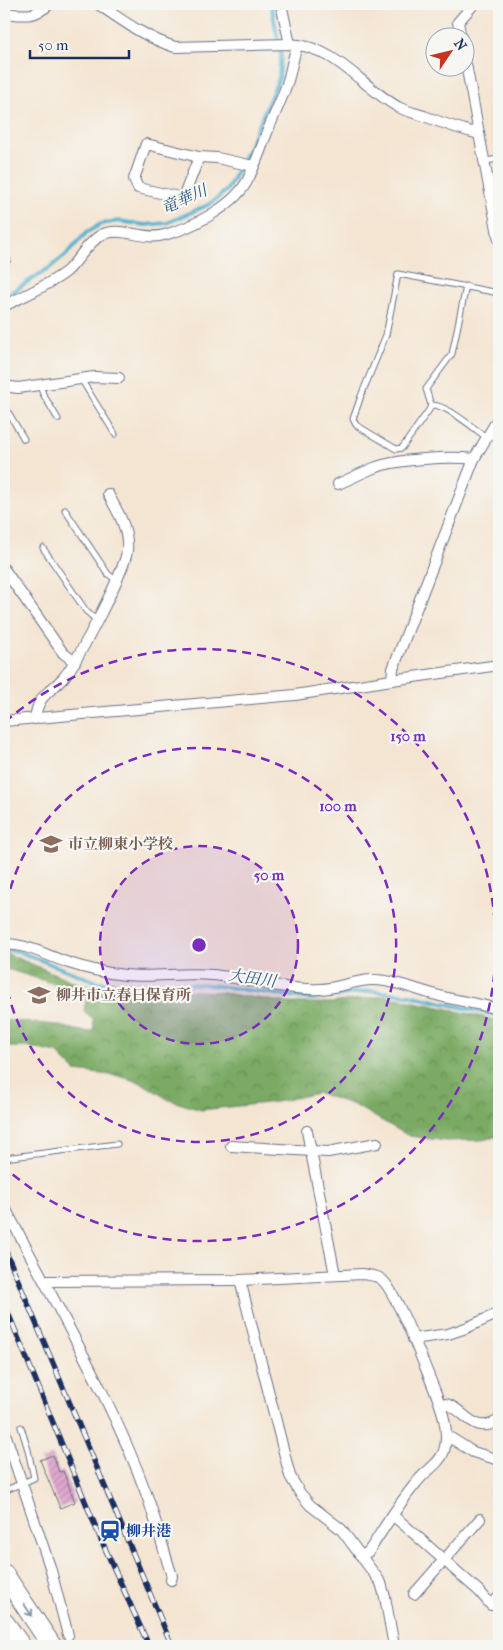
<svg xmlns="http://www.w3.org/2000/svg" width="503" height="1650" viewBox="0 0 503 1650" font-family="'IM FELL French Canon','Noto Serif JP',serif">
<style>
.forest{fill:url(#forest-crowns);stroke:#4a6c60}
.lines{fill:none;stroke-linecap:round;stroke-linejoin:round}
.stream{stroke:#51b2d0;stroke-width:4}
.building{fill:url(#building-hatch)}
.lane-casing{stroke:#676f87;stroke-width:7}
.street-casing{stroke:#676f87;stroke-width:12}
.highway-casing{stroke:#676f87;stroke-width:21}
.lane{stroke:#fff;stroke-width:5}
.street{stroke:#fff;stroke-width:10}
.highway{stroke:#fff;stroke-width:19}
.rail-casing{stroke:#1b2f5e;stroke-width:5.5}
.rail{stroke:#f6f6f2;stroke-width:4;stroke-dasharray:11;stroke-linecap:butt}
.oneway{stroke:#8d97ae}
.ring{fill:none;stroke:#7b2cbf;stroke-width:2.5;stroke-dasharray:9 6}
.labels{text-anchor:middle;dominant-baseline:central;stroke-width:4.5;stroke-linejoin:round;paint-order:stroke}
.education-label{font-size:15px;font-weight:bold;fill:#785e54;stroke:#f6f6f2;text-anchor:start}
.transit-label{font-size:15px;font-weight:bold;fill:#164399;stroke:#f6f6f2;text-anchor:start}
.water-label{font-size:16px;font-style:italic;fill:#2b5680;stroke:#f6f6f2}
.centre{fill:#7b2cbf;stroke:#f6f6f2;stroke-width:2.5}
.ring-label{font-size:15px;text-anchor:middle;font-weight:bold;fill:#7b2cbf;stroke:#f6f6f2;stroke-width:4.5;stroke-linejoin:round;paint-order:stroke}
</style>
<defs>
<pattern id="forest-crowns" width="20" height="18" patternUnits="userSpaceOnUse" patternTransform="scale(1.25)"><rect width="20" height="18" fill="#7aaa63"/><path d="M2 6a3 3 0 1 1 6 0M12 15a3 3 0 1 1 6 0" fill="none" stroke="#638b55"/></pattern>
<pattern id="building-hatch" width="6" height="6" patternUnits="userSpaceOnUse" patternTransform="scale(1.25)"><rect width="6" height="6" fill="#dfa8cd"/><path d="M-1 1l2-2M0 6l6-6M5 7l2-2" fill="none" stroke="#b489aa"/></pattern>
</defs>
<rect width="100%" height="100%" fill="#f6f6f2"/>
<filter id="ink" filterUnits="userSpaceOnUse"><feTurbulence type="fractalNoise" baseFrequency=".02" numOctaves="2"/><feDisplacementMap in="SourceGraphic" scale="10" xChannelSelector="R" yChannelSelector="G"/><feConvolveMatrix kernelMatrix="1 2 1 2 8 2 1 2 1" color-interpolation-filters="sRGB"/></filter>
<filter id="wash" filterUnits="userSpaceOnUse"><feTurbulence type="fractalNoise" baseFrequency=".0096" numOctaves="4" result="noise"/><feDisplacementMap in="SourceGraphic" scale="20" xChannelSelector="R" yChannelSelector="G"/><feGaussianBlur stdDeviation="1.12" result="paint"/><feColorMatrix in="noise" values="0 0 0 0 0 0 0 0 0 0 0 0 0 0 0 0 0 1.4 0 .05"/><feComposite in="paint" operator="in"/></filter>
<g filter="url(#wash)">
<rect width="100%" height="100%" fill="#f4e5d2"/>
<polygon class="forest" points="8,954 79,984 121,993 176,990 218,992 289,1003 330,1003 385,996 444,1008 499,1021 499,1136 482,1140 446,1141 409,1136 354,1105 318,1093 276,1102 201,1110 169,1100 142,1083 119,1076 75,1071 57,1053 29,1047 4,1047 4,1020 55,1025 86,1032 94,1031 93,1019 84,1011 87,994 10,970 4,970 4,955"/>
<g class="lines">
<g class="stream">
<polyline points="4,297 48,269 65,256 87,232 101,224 119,221 145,225 167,223 210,204 227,190 246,154 279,78 281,55 271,4"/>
<polyline points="4,950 17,951 97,982 152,985 203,984 310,999 371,991 409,995 499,1016"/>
</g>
</g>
<g id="blocks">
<polygon class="building" points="53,1455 59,1472 63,1471 75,1502 60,1508 40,1460"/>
</g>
</g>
<g filter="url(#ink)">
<use href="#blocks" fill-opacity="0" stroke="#676f87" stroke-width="1"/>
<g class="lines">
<g class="lane-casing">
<g id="lane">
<polyline points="485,161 499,159"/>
<path d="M466,286L452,354L426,389L431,405C446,404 473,428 486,437"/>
<polyline points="81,379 115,434"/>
<polyline points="40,386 43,394 58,419"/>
<polyline points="4,405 24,439"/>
<polyline points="431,405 429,410 402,448 396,449 356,425 353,419 361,396 386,335 398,274 499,293"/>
<polyline points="65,510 108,574 116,580"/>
<polyline points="43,548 86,611 96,620"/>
<polyline points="4,1158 117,1144"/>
<polyline points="4,1491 34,1478 28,1450 21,1427"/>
</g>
</g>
<g class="street-casing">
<g id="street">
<path d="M98,4C123,21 146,38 175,47L290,44C335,46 362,87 398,107C406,111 415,113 424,116C442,123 460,129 479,134"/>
<polyline points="281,4 290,44"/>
<path d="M4,13C25,15 33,18 50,4"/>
<polyline points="461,38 458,22 474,4"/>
<polyline points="466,64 499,240"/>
<polyline points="199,157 183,198 138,188 134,179 146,144 199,157 217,158 253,166"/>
<polyline points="4,258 5,260"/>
<path d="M4,306C25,295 48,286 67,271C79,260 86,244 101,235C120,225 143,241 164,235C191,228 232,207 246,183C255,167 261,148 268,130C275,113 284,95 289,77C292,66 293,55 298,45"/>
<polyline points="4,386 18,388 94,377 119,378"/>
<path d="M338,484C350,479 361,473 374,468C396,459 451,456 474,459"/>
<polyline points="4,569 63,653 75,662"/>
<polyline points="392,680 393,669 474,459 499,417"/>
<path d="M35,719C38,694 49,694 64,677C78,661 125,570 127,551C129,529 118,512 108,494"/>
<polyline points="4,721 295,695 392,680 499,665"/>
<path d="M4,944C27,944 48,956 69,963C87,969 106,973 125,975C154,978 183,972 212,975C248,978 285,991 321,989C339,988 355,980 373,980C395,980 419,991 440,996C459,1001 479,1004 499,1009"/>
<polyline points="307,1131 335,1275"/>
<polyline points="231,1146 328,1152 377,1143"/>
<path d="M4,1206L44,1281L240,1280L362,1274C367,1275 376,1275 381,1279C396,1289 426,1370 435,1391C442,1409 450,1432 444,1451C439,1465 426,1470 417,1482C399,1503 384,1528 369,1551L362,1556"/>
<polyline points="240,1280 290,1476 300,1493 310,1505 341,1529 381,1583 385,1597 394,1646"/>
<path d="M44,1281C81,1350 119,1419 146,1493C156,1520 163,1549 172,1576L171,1580"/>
<polyline points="413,1339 448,1334 466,1328 499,1313"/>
<path d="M440,1404C462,1401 471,1439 499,1420"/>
<polyline points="4,1430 50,1567 68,1635"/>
<polyline points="446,1435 473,1452 499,1460"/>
<polyline points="393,1516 402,1523 480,1592 491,1605 499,1597"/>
<polyline points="414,1594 480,1519"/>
</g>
</g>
<g class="highway-casing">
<g id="highway">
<polyline points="4,1574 52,1646"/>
<polyline points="4,1622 21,1646"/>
</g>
</g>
<use href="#lane" class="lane"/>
<use href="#street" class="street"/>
<use href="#highway" class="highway"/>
<g class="rail-casing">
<g id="rail">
<polyline points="4,1247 172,1646"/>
<polyline points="4,1303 99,1535 149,1646"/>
</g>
</g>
<use href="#rail" class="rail"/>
</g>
<defs><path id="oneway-shaft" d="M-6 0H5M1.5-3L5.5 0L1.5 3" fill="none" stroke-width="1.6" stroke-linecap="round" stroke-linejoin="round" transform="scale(1.25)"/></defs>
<use class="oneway" href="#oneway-shaft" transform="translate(28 1610) rotate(56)"/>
</g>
<circle cx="199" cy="945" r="99" fill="#7b2cbf" fill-opacity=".12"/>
<g class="ring">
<circle cx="199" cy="945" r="99"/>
<path d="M4 918A197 197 0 1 1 4 972"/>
<path d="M5 722A296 296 0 1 1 5 1168"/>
</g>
<defs>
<g id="school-bare" transform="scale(1.725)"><path d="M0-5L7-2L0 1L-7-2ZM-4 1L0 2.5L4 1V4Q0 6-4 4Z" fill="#8d6e63" stroke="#f6f6f2" stroke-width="2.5" paint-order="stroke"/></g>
<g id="station-bare" transform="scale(1.725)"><path d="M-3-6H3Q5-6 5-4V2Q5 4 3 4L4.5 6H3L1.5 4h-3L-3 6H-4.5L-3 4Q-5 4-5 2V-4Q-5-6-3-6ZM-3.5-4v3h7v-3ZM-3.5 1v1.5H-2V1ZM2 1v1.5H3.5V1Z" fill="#1a4fb4" stroke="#f6f6f2" stroke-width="2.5" paint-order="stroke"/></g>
</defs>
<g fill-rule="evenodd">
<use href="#school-bare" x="51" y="844"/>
<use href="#school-bare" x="39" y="995"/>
<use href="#station-bare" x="110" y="1531"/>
</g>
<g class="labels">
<g class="education-label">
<text x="68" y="844">市立柳東小学校</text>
<text x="56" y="995">柳井市立春日保育所</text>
</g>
<g class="transit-label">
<text x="126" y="1531">柳井港</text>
</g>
<g class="water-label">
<text transform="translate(184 199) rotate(-24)">竜華川</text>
<text transform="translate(252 978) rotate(8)">大田川</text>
</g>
</g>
<circle cx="199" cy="945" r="8" class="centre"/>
<g class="ring-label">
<text x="408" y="741">150 m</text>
<text x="338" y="811">100 m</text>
<text x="269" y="880">50 m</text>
</g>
<rect width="503" height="1650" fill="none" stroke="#f6f6f2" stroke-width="20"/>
<g transform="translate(450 52) rotate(55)"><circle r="24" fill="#f6f6f2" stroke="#9ea6b7"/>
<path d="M0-4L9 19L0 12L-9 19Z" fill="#c8321e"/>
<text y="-8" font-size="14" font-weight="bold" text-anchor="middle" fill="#1b2f5e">N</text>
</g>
<path d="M30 50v8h99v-8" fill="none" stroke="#1b2f5e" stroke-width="2.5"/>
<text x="38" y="50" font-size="15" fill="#1b2f5e" stroke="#f6f6f2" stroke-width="4" paint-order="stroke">50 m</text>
</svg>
